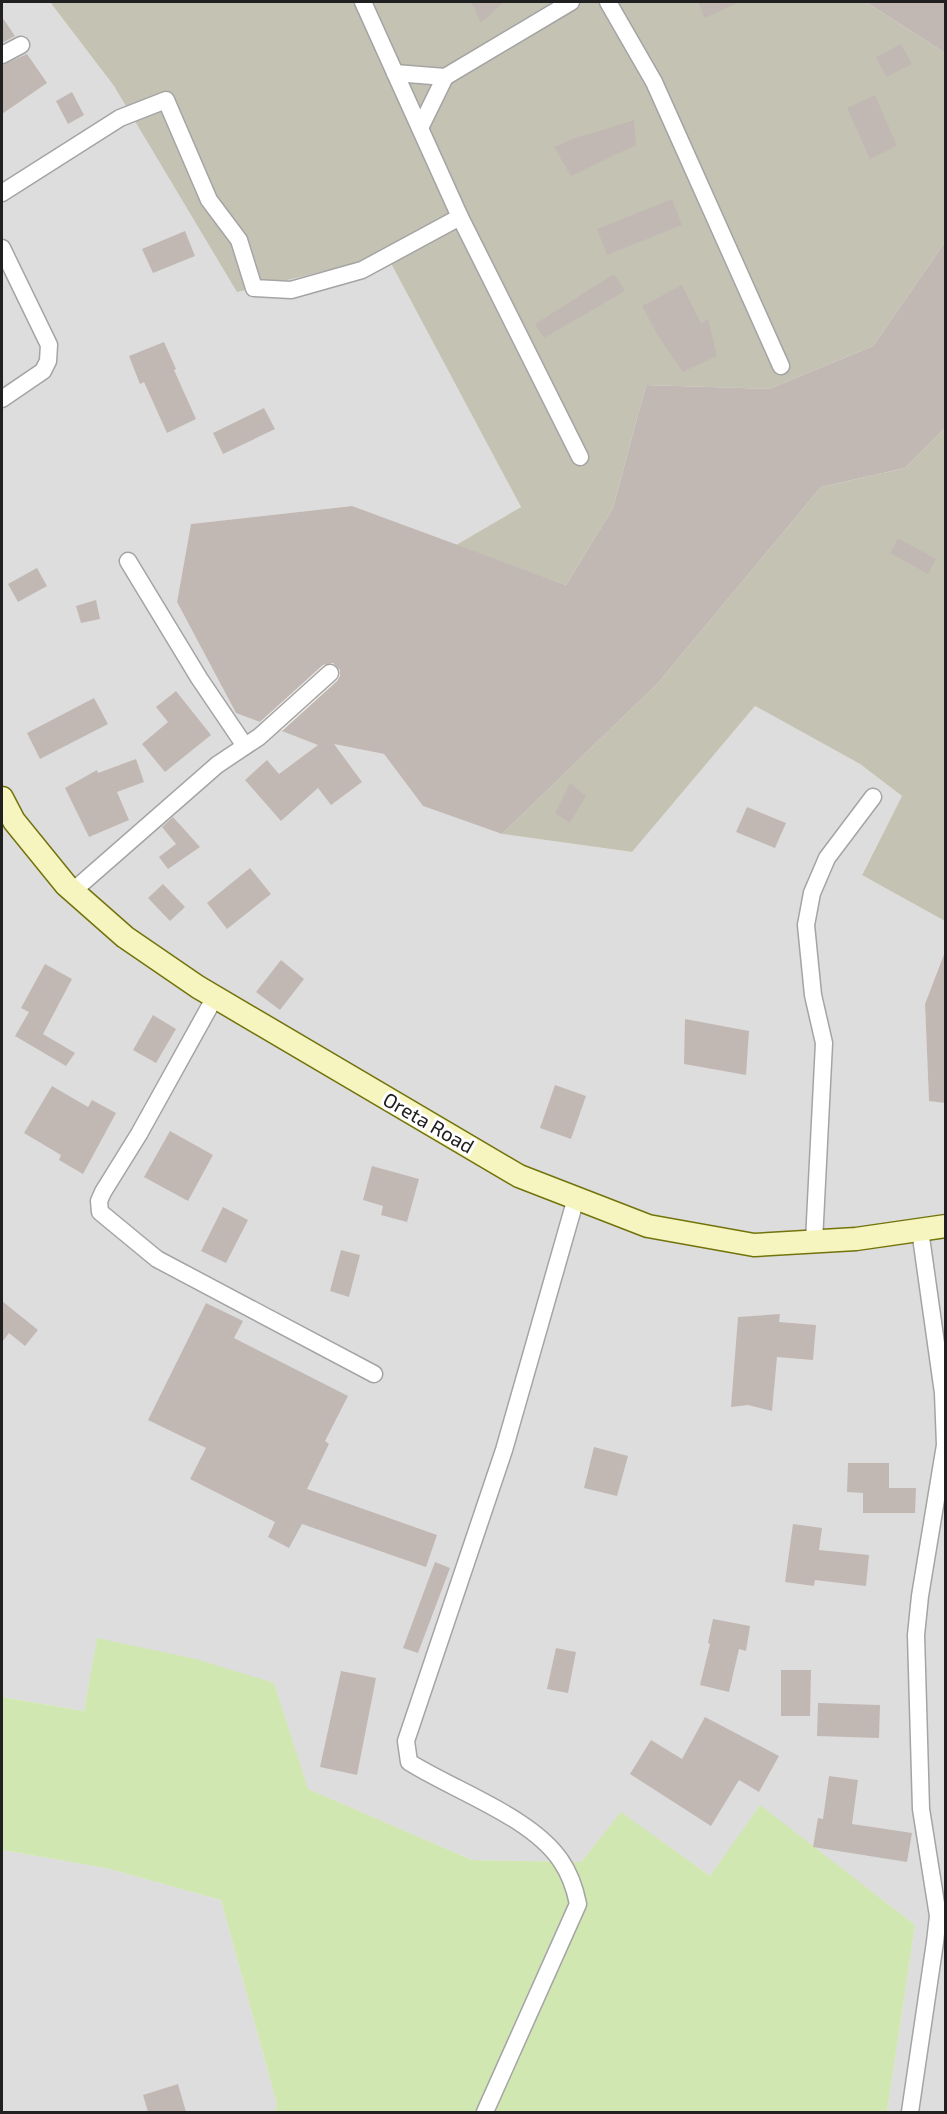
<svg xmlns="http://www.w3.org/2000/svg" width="947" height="2114" viewBox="0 0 947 2114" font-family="'Exo 2',sans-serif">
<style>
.residential{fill:#dedddd}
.construction{fill:#c4c3b3}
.grass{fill:#d1e7b1}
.building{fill:#c1b8b4}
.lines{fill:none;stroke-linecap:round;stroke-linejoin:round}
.street-casing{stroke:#a4a4a4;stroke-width:19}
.secondary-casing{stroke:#72730b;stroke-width:25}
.street{stroke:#fff;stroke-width:16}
.secondary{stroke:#f6f4bf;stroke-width:22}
.labels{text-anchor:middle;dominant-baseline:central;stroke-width:6;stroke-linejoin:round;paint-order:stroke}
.street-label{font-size:20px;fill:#202020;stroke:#fff}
</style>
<rect width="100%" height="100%" fill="#f0ece7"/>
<g class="residential">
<polygon points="2,2 50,2 114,86 387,256 521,507 456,545 351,506 191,524 177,602 236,713 300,737 384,754 423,806 502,834 631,852 755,706 860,764 902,796 862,874 945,921 945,950 925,1004 929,1100 946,1103 945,2112 887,2112 915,1925 760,1806 710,1876 621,1813 581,1862 472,1860 307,1789 274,1683 97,1639 84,1711 2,1697"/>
<polygon points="2,1850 106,1868 221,1900 277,2104 275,2112 2,2112"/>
</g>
<g class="construction">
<polygon points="50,2 866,2 945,53 945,242 873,346 769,389 646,385 613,508 566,585 456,545 521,507 387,256 237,292 114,86"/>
<polygon points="945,428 945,921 862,875 902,796 860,764 755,706 632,852 502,834 658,683 821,487 905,468"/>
</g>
<polygon class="grass" points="97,1638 196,1659 274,1683 308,1789 472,1860 581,1862 621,1812 710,1876 760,1805 915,1925 887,2112 275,2112 277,2104 221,1900 106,1868 2,1850 2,1697 84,1711"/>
<g class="building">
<polygon points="471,2 504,2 481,23"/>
<polygon points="698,2 740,2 705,18"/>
<polygon points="866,2 945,2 945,53"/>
<polygon points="2,17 15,36 2,43"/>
<polygon points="901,44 912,64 886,77 876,57"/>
<polygon points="27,54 47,83 2,114 2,65"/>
<polygon points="72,92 84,115 68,124 56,101"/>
<polygon points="875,95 897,146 870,159 847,108"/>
<polygon points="634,120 636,145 571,176 554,147 582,135 583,136"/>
<polygon points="672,199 682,225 607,255 597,229"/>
<polygon points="185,231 195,256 153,273 142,249"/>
<polygon points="945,242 945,428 905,468 821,487 658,683 502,834 423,806 384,754 334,744 362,782 331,805 318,788 281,821 245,780 267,760 279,774 318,745 282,731 337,681 340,676 340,670 333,663 323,665 260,722 236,713 177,602 191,524 352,506 566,585 613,508 646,385 769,389 873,346"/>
<polygon points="614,274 625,291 544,338 535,324"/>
<polygon points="682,285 701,323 708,319 717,356 683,372 658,336 642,306"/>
<polygon points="164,342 176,369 174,370 196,419 167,433 144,382 140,384 129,356"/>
<polygon points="264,408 275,429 223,454 213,433"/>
<polygon points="898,538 936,559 928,574 890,553"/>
<polygon points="37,568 47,586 18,602 8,584"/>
<polygon points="96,600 100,619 81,623 76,606"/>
<polygon points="176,691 211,735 165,772 142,744 168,722 156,707"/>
<polygon points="94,698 108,724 40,759 27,733"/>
<polygon points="136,759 144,782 117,792 129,820 89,837 65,788 97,770 98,773"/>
<polygon points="570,783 586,796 570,823 555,813"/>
<polygon points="747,807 786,823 775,848 736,832"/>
<polygon points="173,817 200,847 168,869 159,857 176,844 162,827"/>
<polygon points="250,868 271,894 227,929 207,903"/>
<polygon points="163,884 185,907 170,921 148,898"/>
<polygon points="944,954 945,954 945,1103 929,1101 925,1004"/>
<polygon points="281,960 304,979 280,1010 256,992"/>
<polygon points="45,964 72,979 43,1034 75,1053 66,1066 15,1036 29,1012 21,1008"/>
<polygon points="153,1015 176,1029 156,1063 133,1050"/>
<polygon points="685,1019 749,1031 746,1075 684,1064"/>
<polygon points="555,1085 586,1096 571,1139 540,1128"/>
<polygon points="52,1086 88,1107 92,1100 116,1113 83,1174 59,1160 61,1155 24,1133"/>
<polygon points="170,1131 213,1155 188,1201 144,1177"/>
<polygon points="372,1166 419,1179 407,1222 381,1215 383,1206 363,1200"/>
<polygon points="223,1207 248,1220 226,1263 201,1251"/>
<polygon points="341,1250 360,1255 349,1297 330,1291"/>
<polygon points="2,1301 38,1330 25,1346 9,1333 2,1342"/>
<polygon points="206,1303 243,1321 234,1338 348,1396 325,1441 329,1444 307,1489 437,1535 426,1567 302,1524 289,1548 268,1537 275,1522 190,1479 206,1448 148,1420"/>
<polygon points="780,1314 779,1322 816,1325 813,1360 777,1357 772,1411 748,1405 731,1407 738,1317"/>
<polygon points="594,1447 628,1456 617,1496 584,1488"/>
<polygon points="848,1463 889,1463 889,1488 916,1488 915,1513 863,1513 863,1493 847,1492"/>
<polygon points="793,1524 822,1528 819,1550 869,1555 866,1586 815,1580 814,1586 785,1582"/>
<polygon points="435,1562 450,1568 418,1653 403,1648"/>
<polygon points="713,1619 750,1626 746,1651 739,1649 729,1692 700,1685 710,1644 708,1643"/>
<polygon points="556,1648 576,1652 568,1693 547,1689"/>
<polygon points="781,1670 811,1670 810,1716 781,1716"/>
<polygon points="341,1671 376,1678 357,1775 320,1767"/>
<polygon points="818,1703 880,1705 879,1738 817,1736"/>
<polygon points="705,1717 779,1756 759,1792 739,1780 711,1826 630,1774 651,1740 682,1759"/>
<polygon points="829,1776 858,1780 852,1824 912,1833 907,1862 813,1847 818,1818 823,1819"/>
<polygon points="178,2084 186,2112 148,2112 143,2095"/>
</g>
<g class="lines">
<g class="street-casing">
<g id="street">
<polyline points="363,2 460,217 580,457"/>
<polyline points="608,2 654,82 781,366"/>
<polyline points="2,55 21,45"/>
<polyline points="395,73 445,77 571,2"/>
<polyline points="420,128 445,77"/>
<polyline points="2,193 120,118 166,100 209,200 239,240 254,288 291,290 362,270 460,217"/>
<polyline points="2,248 49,345 48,361 43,371 2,399"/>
<polyline points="128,561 199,678 245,746"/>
<polyline points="73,891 217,765 259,737 330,673"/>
<polyline points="215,997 139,1134 103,1192 99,1201 100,1212 157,1259 374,1374"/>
<polyline points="814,1241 824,1043 813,995 806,925 812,893 827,858 873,797"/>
<path d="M485,2112L578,1904C575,1889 570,1874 561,1861C532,1817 453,1790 409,1762L406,1741L504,1450L576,1198"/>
<polyline points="910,2112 935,1942 938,1916 921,1809 916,1635 920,1596 945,1445 943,1393 920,1230"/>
</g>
</g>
<g class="secondary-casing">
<polyline id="secondary" points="2,798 14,821 66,885 125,937 198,987 519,1176 648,1226 754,1245 856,1239 946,1226"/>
</g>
<use href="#street" class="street"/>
<use href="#secondary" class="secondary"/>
</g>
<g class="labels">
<g class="street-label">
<text transform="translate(429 1122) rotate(30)">Oreta Road</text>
</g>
</g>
<rect width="947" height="2114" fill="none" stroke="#202020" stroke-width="6"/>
</svg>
